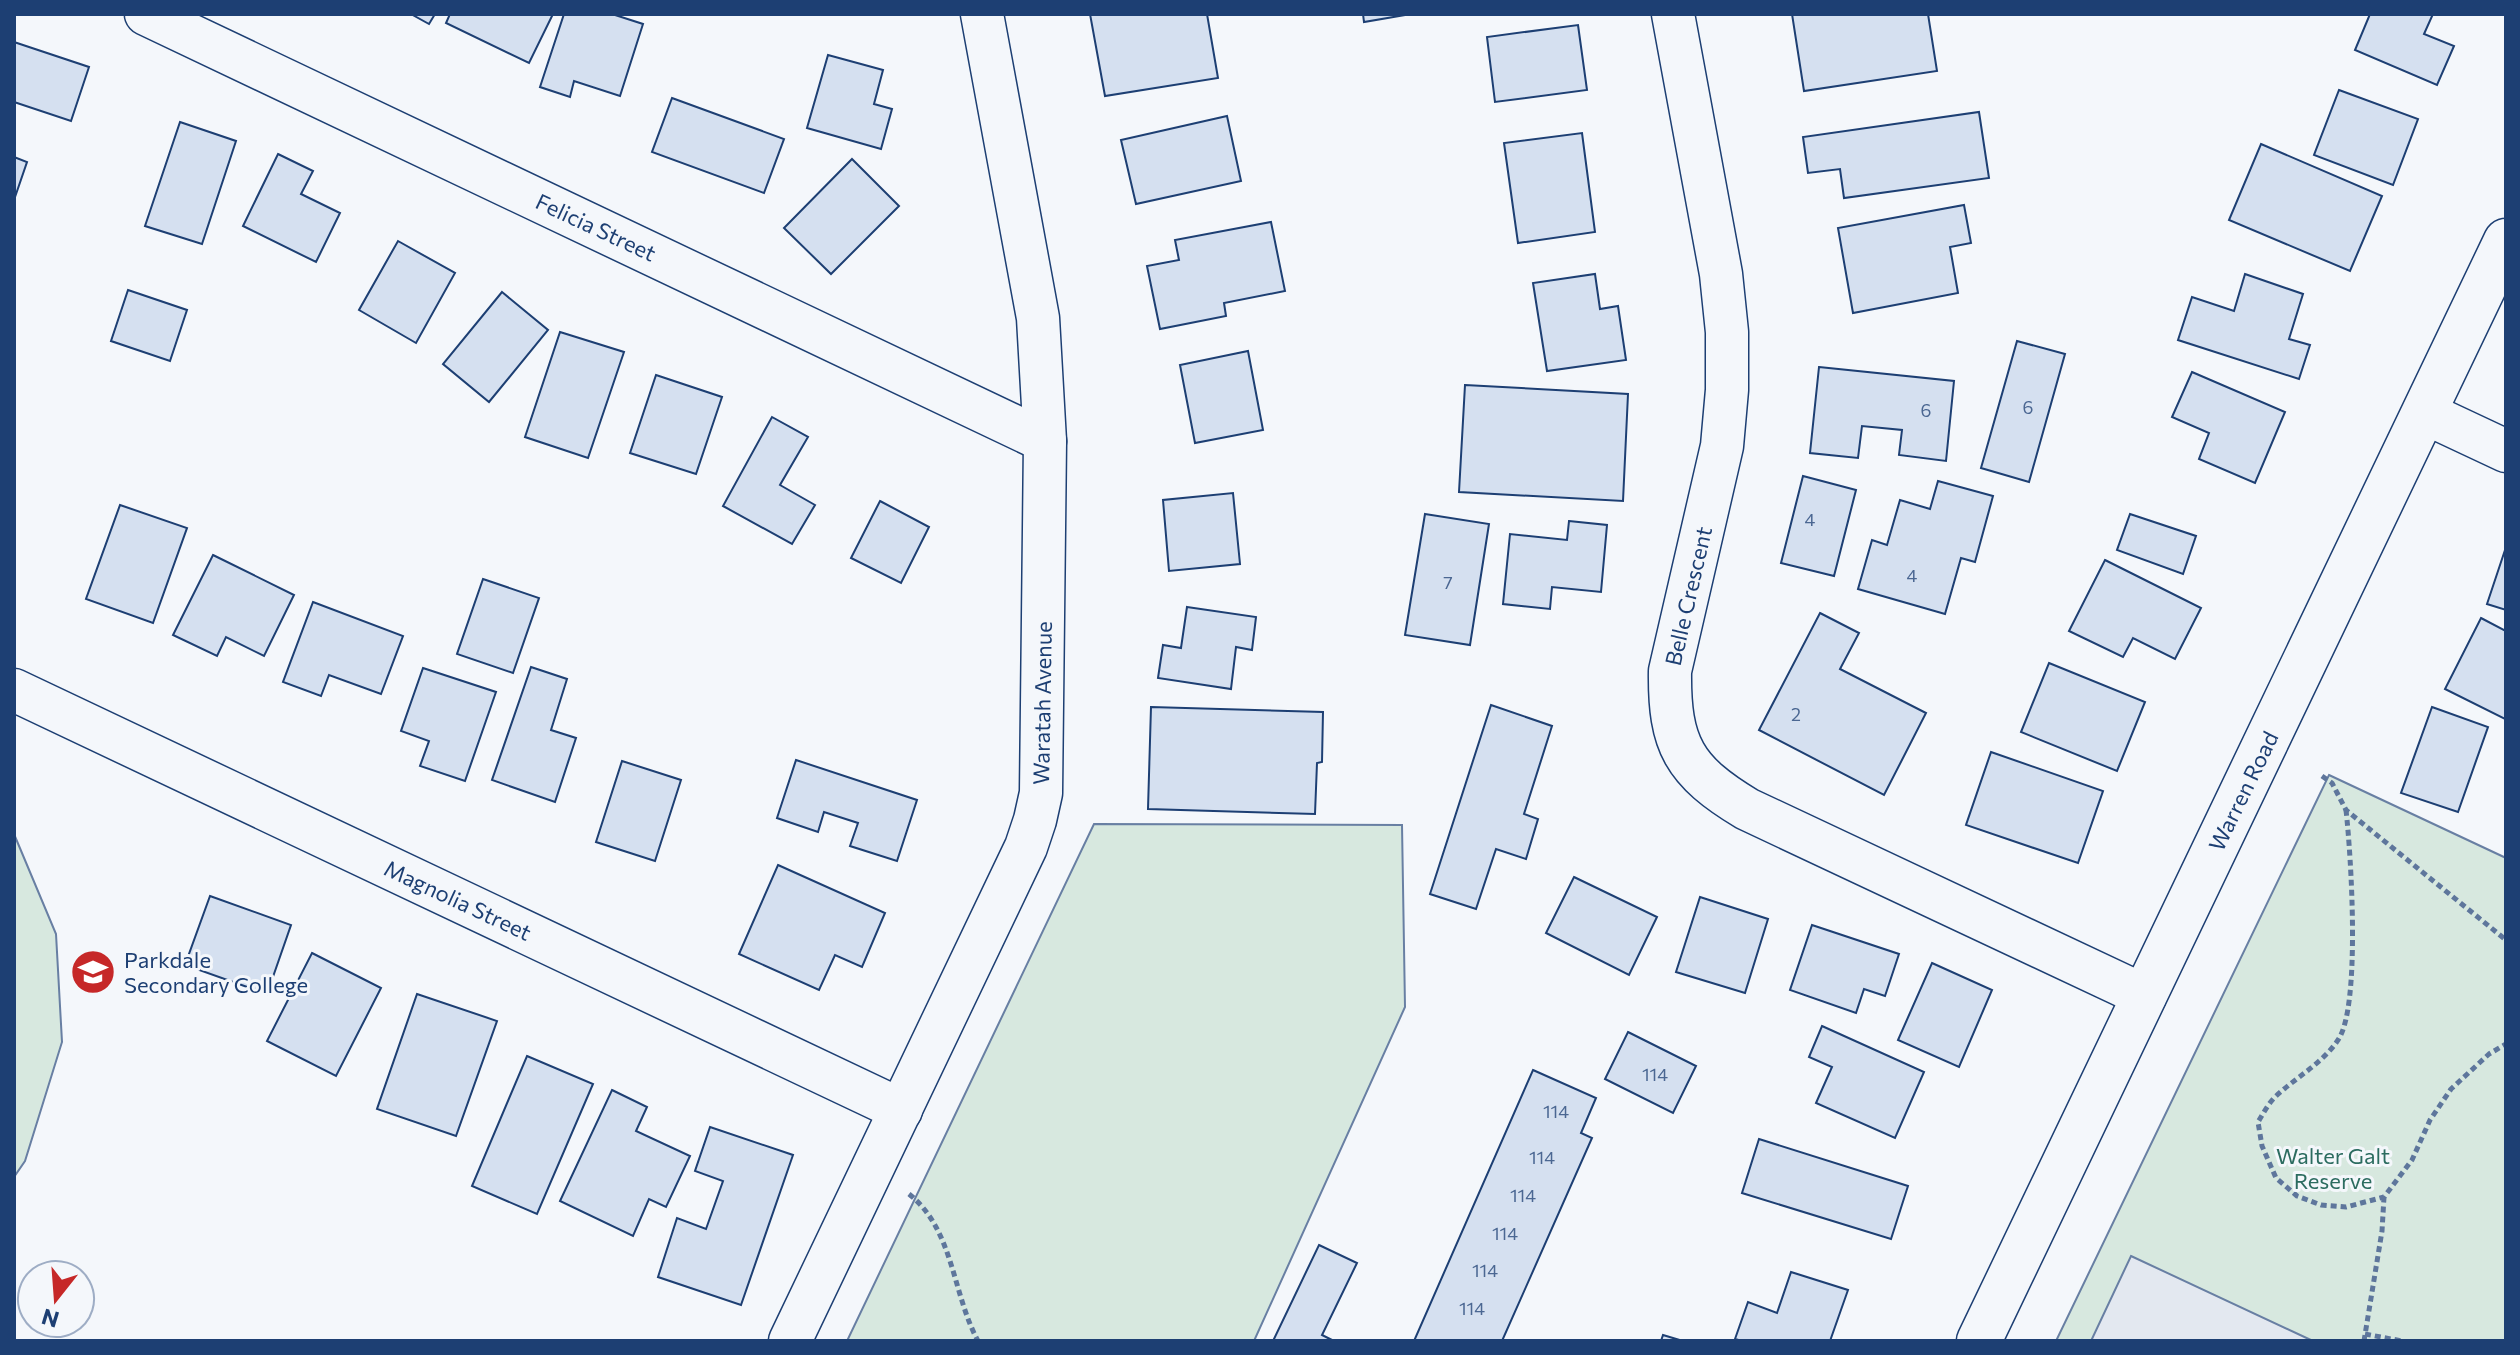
<svg xmlns="http://www.w3.org/2000/svg" width="2520" height="1355" viewBox="0 0 2520 1355" font-family="Commissioner,sans-serif">
<style>
.green{fill:#d7e8df;stroke:#687fa3;stroke-width:2}
.parking{fill:#e3e8f0;stroke:#687fa3;stroke-width:2}
.building{fill:#d5e0f0;stroke:#1d3f73;stroke-width:2}
.lines{fill:none;stroke-linecap:round;stroke-linejoin:round}
.street-casing{stroke:#1d3f73;stroke-width:45}
.secondary-casing{stroke:#1d3f73;stroke-width:47}
.path{stroke:#5e769c;stroke-width:5;stroke-dasharray:6 4;stroke-linecap:butt}
.street{stroke:#f4f7fb;stroke-width:42}
.secondary{stroke:#f4f7fb;stroke-width:44}
.labels{text-anchor:middle;dominant-baseline:central;stroke-width:6;stroke-linejoin:round;paint-order:stroke}
.number-label{font-size:18px;fill:#4b6792}
.street-label{font-size:22px;fill:#1d3f73;stroke:#f4f7fb}
.poi-label{font-size:22px;fill:#1d3f73;stroke:#f4f7fb;text-anchor:start}
.park-label{font-size:22px;fill:#2c6c60;stroke:#f4f7fb}
</style>
<rect width="100%" height="100%" fill="#f4f7fb"/>
<g class="green">
<polygon points="2329,775 2506,858 2506,1341 2056,1341"/>
<polygon points="1094,824 1402,825 1405,1007 1254,1341 847,1341"/>
<polygon points="14,834 56,934 62,1042 25,1161 14,1177"/>
</g>
<polygon class="parking" points="2131,1256 2313,1341 2091,1341"/>
<g class="building">
<polygon points="411,14 435,14 429,24"/>
<polygon points="450,14 553,14 529,63 446,23"/>
<polygon points="564,14 612,14 643,24 620,96 574,81 570,97 540,87"/>
<polygon points="1090,14 1207,14 1218,78 1105,96"/>
<polygon points="1363,14 1411,14 1364,22"/>
<polygon points="1792,14 1928,14 1937,71 1804,91"/>
<polygon points="2370,14 2433,14 2424,34 2454,46 2437,85 2355,50"/>
<polygon points="1578,25 1587,90 1495,102 1487,37"/>
<polygon points="14,42 89,67 71,121 14,102"/>
<polygon points="828,55 883,70 874,104 892,109 881,149 807,128"/>
<polygon points="2339,90 2418,119 2393,185 2314,155"/>
<polygon points="672,98 784,139 764,193 652,152"/>
<polygon points="1979,112 1989,178 1844,198 1840,169 1808,173 1803,137"/>
<polygon points="1227,116 1241,181 1136,204 1121,140"/>
<polygon points="180,122 236,141 202,244 145,226"/>
<polygon points="1582,133 1595,232 1518,243 1504,143"/>
<polygon points="2261,144 2382,196 2350,271 2229,220"/>
<polygon points="278,154 313,171 301,194 340,213 316,262 243,226"/>
<polygon points="14,157 27,162 14,200"/>
<polygon points="852,159 899,206 831,274 784,228"/>
<polygon points="1964,205 1971,243 1950,247 1958,293 1853,313 1838,228"/>
<polygon points="1271,222 1285,291 1224,303 1226,316 1160,329 1147,266 1179,260 1175,240"/>
<polygon points="398,241 455,273 416,343 359,310"/>
<polygon points="1595,274 1600,309 1618,306 1626,360 1547,371 1533,283"/>
<polygon points="2245,274 2303,294 2289,339 2310,345 2299,379 2178,340 2192,297 2234,311"/>
<polygon points="128,290 187,310 170,361 111,341"/>
<polygon points="502,292 548,330 489,402 443,364"/>
<polygon points="560,332 624,352 588,458 525,437"/>
<polygon points="2017,341 2065,354 2029,482 1981,468"/>
<polygon points="1248,351 1263,430 1195,443 1180,365"/>
<polygon points="1819,367 1954,381 1946,461 1899,455 1902,430 1862,426 1858,458 1810,453"/>
<polygon points="2192,372 2285,412 2255,483 2199,459 2209,433 2172,417"/>
<polygon points="656,375 722,397 696,474 630,453"/>
<polygon points="1465,385 1628,394 1623,501 1459,492"/>
<polygon points="772,417 808,437 780,485 815,505 792,544 723,506"/>
<polygon points="1803,476 1856,490 1834,576 1781,563"/>
<polygon points="1938,481 1993,496 1975,562 1961,558 1945,614 1858,589 1872,540 1887,545 1900,500 1930,509"/>
<polygon points="1233,493 1240,564 1169,571 1163,500"/>
<polygon points="880,501 929,527 901,583 851,558"/>
<polygon points="120,505 187,528 153,623 86,599"/>
<polygon points="1425,514 1489,524 1470,645 1405,635"/>
<polygon points="2130,514 2196,536 2183,574 2117,550"/>
<polygon points="1569,521 1607,525 1601,592 1552,587 1550,609 1503,604 1510,534 1567,540"/>
<polygon points="2506,547 2506,610 2487,604"/>
<polygon points="213,555 294,595 264,656 226,637 217,656 173,635"/>
<polygon points="2105,560 2201,608 2175,659 2133,638 2123,657 2069,631"/>
<polygon points="483,579 539,598 513,673 457,654"/>
<polygon points="313,602 403,636 381,694 329,675 321,696 283,682"/>
<polygon points="1187,607 1256,617 1252,650 1236,647 1231,689 1158,678 1163,645 1181,648"/>
<polygon points="1820,613 1859,633 1840,669 1926,713 1884,795 1759,730"/>
<polygon points="2481,618 2506,631 2505,719 2445,689"/>
<polygon points="2049,663 2145,702 2117,771 2021,732"/>
<polygon points="531,667 567,679 551,730 576,738 555,802 492,780"/>
<polygon points="423,668 496,692 465,781 420,766 429,741 401,731"/>
<polygon points="1491,705 1552,726 1524,814 1538,819 1526,859 1496,849 1476,909 1430,894"/>
<polygon points="1151,707 1323,712 1322,762 1317,763 1315,814 1148,809"/>
<polygon points="2432,707 2488,727 2458,812 2401,793"/>
<polygon points="1991,752 2103,791 2078,863 1966,825"/>
<polygon points="796,760 917,800 897,861 850,846 858,823 824,812 818,832 777,818"/>
<polygon points="622,761 681,780 655,861 596,842"/>
<polygon points="778,865 885,913 862,967 835,955 819,990 739,954"/>
<polygon points="1574,877 1657,917 1629,975 1546,933"/>
<polygon points="210,896 291,925 267,994 185,965"/>
<polygon points="1700,897 1768,919 1745,993 1676,972"/>
<polygon points="1812,925 1899,954 1885,996 1864,989 1856,1013 1790,990"/>
<polygon points="312,953 381,988 336,1076 267,1041"/>
<polygon points="1932,963 1992,990 1959,1067 1898,1040"/>
<polygon points="417,994 497,1021 456,1136 377,1109"/>
<polygon points="1822,1026 1924,1072 1895,1138 1816,1103 1832,1067 1809,1057"/>
<polygon points="1628,1032 1696,1066 1673,1113 1605,1079"/>
<polygon points="527,1056 593,1084 537,1214 472,1186"/>
<polygon points="1533,1070 1596,1098 1581,1133 1592,1138 1502,1341 1414,1341"/>
<polygon points="612,1090 647,1107 636,1131 690,1156 666,1207 649,1199 633,1236 560,1201"/>
<polygon points="710,1127 793,1155 741,1305 658,1277 677,1218 706,1229 723,1181 695,1171"/>
<polygon points="1759,1139 1908,1186 1891,1239 1742,1193"/>
<polygon points="1319,1245 1357,1263 1322,1335 1334,1341 1273,1341"/>
<polygon points="1791,1272 1848,1290 1830,1341 1742,1341 1735,1339 1748,1302 1777,1313"/>
<polygon points="1663,1335 1683,1341 1661,1341"/>
</g>
<g class="lines">
<g class="street-casing">
<g id="street">
<polyline points="146,14 1045,441"/>
<path d="M1673,14L1721,274L1727,332V390L1722,446L1670,671C1669,745 1684,771 1747,809L2145,996"/>
<polyline points="2425,413 2506,451"/>
<polyline points="14,690 901,1110"/>
<polyline points="790,1341 1026,847 1035,820 1041,793 1045,441 1038,318 982,14"/>
</g>
</g>
<g class="secondary-casing">
<polyline id="secondary" points="1979,1341 2506,241"/>
</g>
<g class="path">
<polyline points="2322,776 2332,783 2346,810 2506,940"/>
<path d="M2346,810C2351,854 2361,1007 2338,1040C2322,1064 2296,1077 2275,1097C2268,1104 2263,1114 2258,1122L2262,1146L2276,1178L2297,1196L2321,1205L2346,1207L2384,1197L2412,1160L2430,1120L2451,1089L2489,1054L2506,1044"/>
<path d="M909,1194C954,1230 952,1293 978,1341"/>
<polyline points="2365,1334 2402,1341"/>
<polyline points="2364,1341 2382,1231 2384,1197"/>
</g>
<use href="#street" class="street"/>
<use href="#secondary" class="secondary"/>
</g>
<defs>
<g id="school-disc" transform="scale(2.3)"><circle r="9.5" fill="#c62828" stroke="#f4f7fb"/><path d="M0-5L7-2L0 1L-7-2ZM-4 1L0 2.5L4 1V4Q0 6-4 4Z" fill="#fff"/></g>
</defs>
<g fill-rule="evenodd">
<use href="#school-disc" x="93" y="972"/>
</g>
<g class="labels">
<g class="number-label">
<text x="2028" y="407">6</text>
<text x="1926" y="410">6</text>
<text x="1810" y="519">4</text>
<text x="1912" y="575">4</text>
<text x="1448" y="582">7</text>
<text x="1796" y="714">2</text>
<text x="1655" y="1074">114</text>
<text x="1556" y="1111">114</text>
<text x="1542" y="1157">114</text>
<text x="1523" y="1195">114</text>
<text x="1505" y="1233">114</text>
<text x="1485" y="1270">114</text>
<text x="1472" y="1308">114</text>
</g>
<g class="street-label">
<text transform="translate(596 227) rotate(25)">Felicia Street</text>
<text transform="translate(1688 596) rotate(-77)">Belle Crescent</text>
<text transform="translate(1042 703) rotate(-89)">Waratah Avenue</text>
<text transform="translate(2243 791) rotate(-64)">Warren Road</text>
<text transform="translate(458 900) rotate(25)">Magnolia Street</text>
</g>
<g class="poi-label">
<text x="124" y="959">Parkdale<tspan x="124" dy="25">Secondary College</tspan></text>
</g>
<g class="park-label">
<text x="2333" y="1155">Walter Galt<tspan x="2333" dy="25">Reserve</tspan></text>
</g>
</g>
<rect width="2520" height="1355" fill="none" stroke="#1d3f73" stroke-width="32"/>
<g transform="translate(56 1299) rotate(197)"><circle r="38" fill="#f4f7fb" stroke="#9eadc5" stroke-width="2"/>
<path d="M0-6L14 30L0 20L-14 30Z" fill="#c62828"/>
<text y="-12" font-size="22" font-weight="bold" text-anchor="middle" fill="#1d3f73">N</text>
</g>
</svg>
